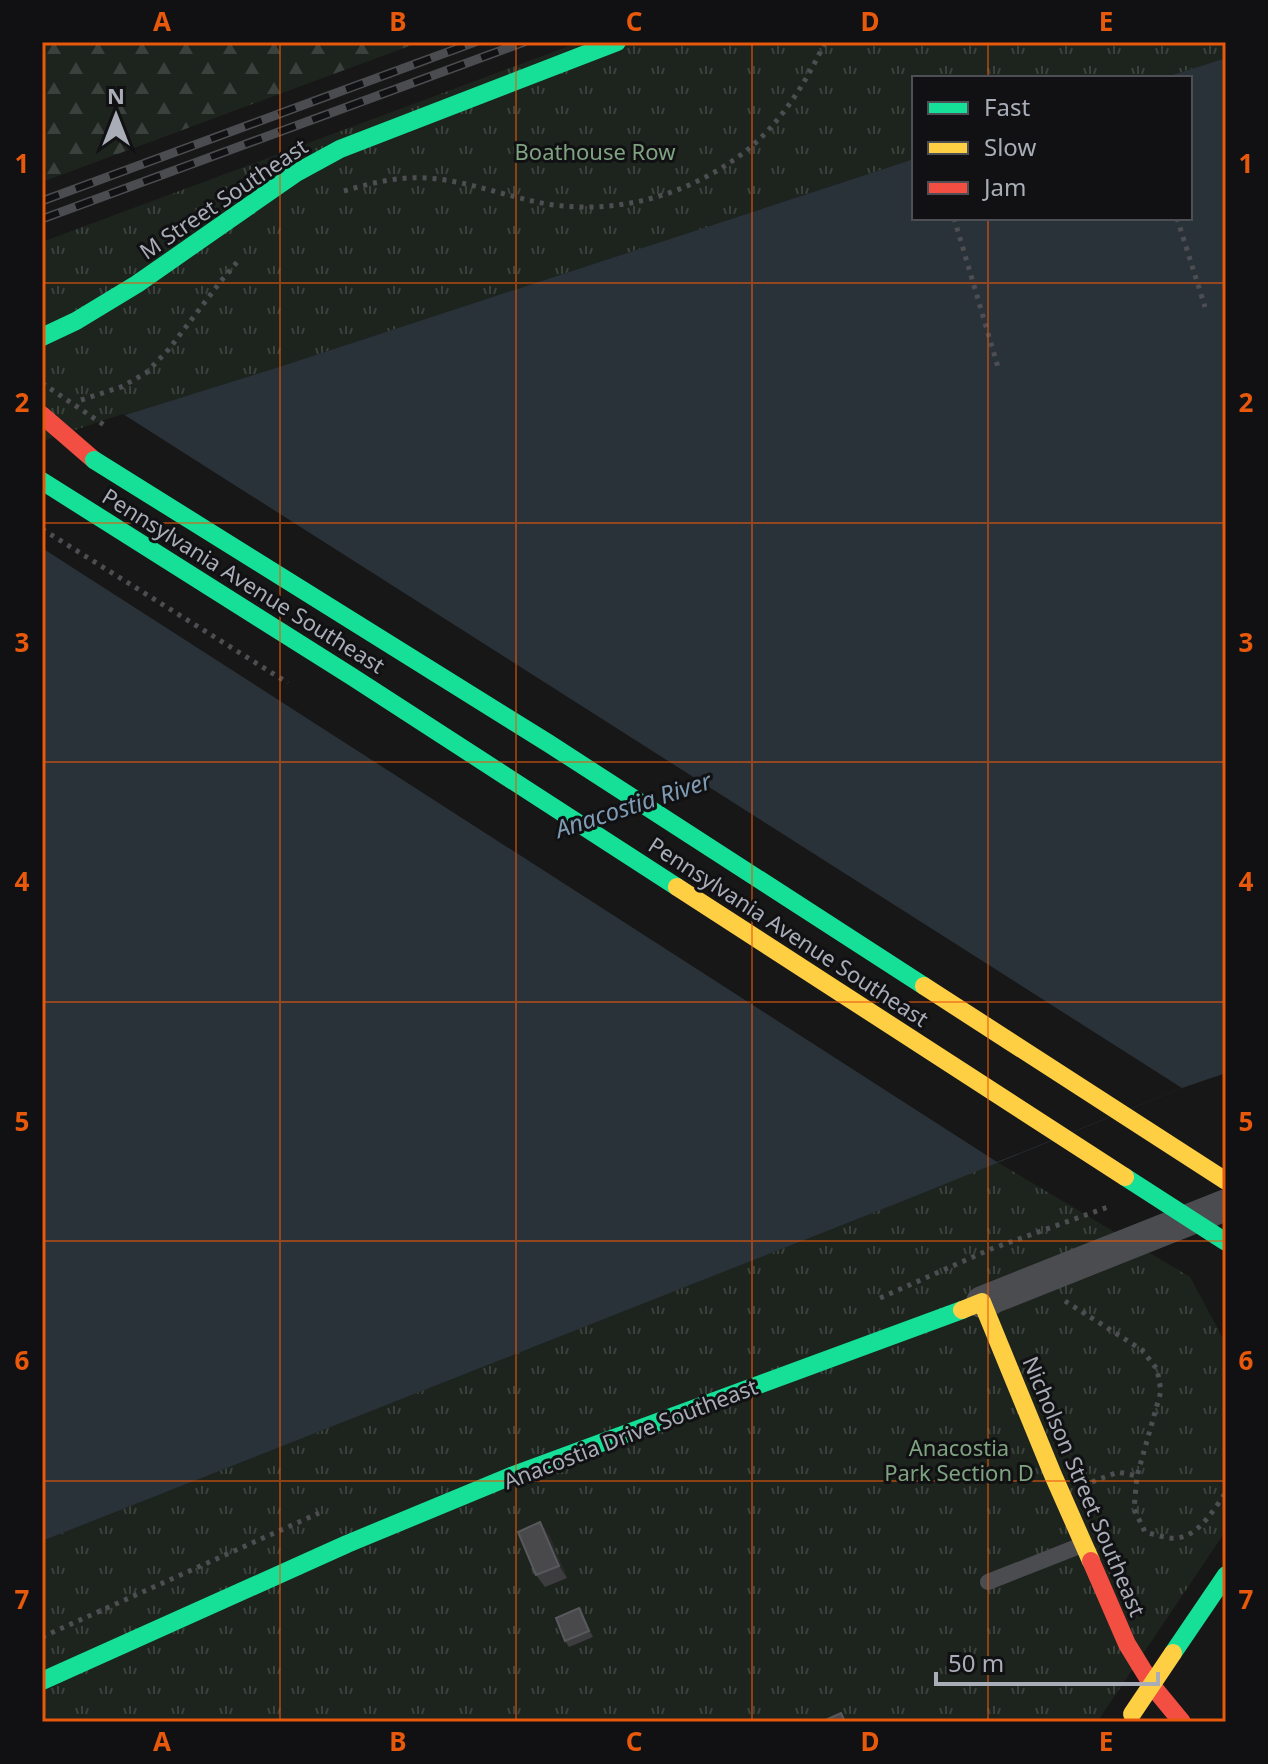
<svg xmlns="http://www.w3.org/2000/svg" width="1268" height="1764" viewBox="0 0 1268 1764" font-family="'Noto Sans',sans-serif">
<style>
.forest{fill:url(#forest-firs)}
.park{fill:url(#park-tufts)}
.water{fill:#2a3239}
.pier{fill:#171717}
.lines{fill:none;stroke-linecap:round;stroke-linejoin:round}
.path{stroke:#4d4e52;stroke-width:5;stroke-dasharray:4 6;stroke-linecap:butt}
.lane{stroke:#4b4c50;stroke-width:16}
.street{stroke:#4b4c50;stroke-width:32}
.fast{stroke:#16e098;stroke-width:18}
.slow{stroke:#ffcf43;stroke-width:18}
.jam{stroke:#f24e42;stroke-width:18}
.rail-casing{stroke:#4b4c4f;stroke-width:9}
.rail{stroke:#111113;stroke-width:6;stroke-dasharray:18;stroke-linecap:butt}
.path-bridge{stroke:#4d4e52;stroke-width:5;stroke-dasharray:4 6;stroke-linecap:butt}
.fast-bridge{stroke:#16e098;stroke-width:18}
.slow-bridge{stroke:#ffcf43;stroke-width:18}
.wall{fill:#3d3d3f}
.shaded-wall{fill:#29292a}
.building{fill:#49494c;stroke:#58595d;stroke-width:2}
.grid{fill:none;stroke:#e8590c;stroke-width:2;stroke-opacity:0.55}
.labels{text-anchor:middle;dominant-baseline:central;stroke-width:6;stroke-linejoin:round;paint-order:stroke}
.park-label{font-size:22px;fill:#7fa381;stroke:#111113}
.street-label{font-size:22px;fill:#a8adb8;stroke:#111113}
.water-label{font-size:24px;font-style:italic;fill:#7f9bb3;stroke:#111113}
.neatline{fill:none;stroke:#e8590c;stroke-width:3}
.grid-label{font-size:26px;text-anchor:middle;font-weight:bold;fill:#e8590c}
</style>
<defs>
<pattern id="forest-firs" width="22" height="20" patternUnits="userSpaceOnUse" patternTransform="scale(2)"><rect width="22" height="20" fill="#1d241e"/><path d="M5 1l3.5 6h-7zM16 11l3.5 6h-7z" fill="#3b413d"/></pattern>
<pattern id="park-tufts" width="24" height="20" patternUnits="userSpaceOnUse" patternTransform="scale(2)"><rect width="24" height="20" fill="#1d241e"/><path d="M3 7l-1-3M5 7V3M7 7l1-3M15 17l-1-3M17 17v-4M19 17l1-3" fill="none" stroke="#3b413d"/></pattern>
</defs>
<rect width="100%" height="100%" fill="#171717"/>
<polygon class="forest" points="42,42 420,42 42,182"/>
<g class="park">
<polygon points="580,42 1226,42 1226,58 1163,78 914,78 914,159 276,368 42,441 42,242"/>
<polygon points="997,1162 1190,1277 1226,1344 1226,1523 1221,1538 1097,1722 42,1722 42,1541 903,1201"/>
</g>
<polygon class="water" points="1226,58 1226,1073 1182,1088 903,1201 42,1541 42,441 276,368 914,159 914,218 1190,218 1190,78 1163,78"/>
<polygon class="pier" points="123,414 1182,1088 997,1162 42,548 42,441"/>
<g class="lines">
<g class="path">
<path d="M344,191C371,183 400,176 428,178C469,181 507,197 547,204C616,215 686,196 742,154C779,126 806,83 825,42"/>
<polyline points="954,218 998,367"/>
<polyline points="1177,218 1205,307"/>
<polyline points="81,400 121,387 146,373 169,349 221,281 239,260"/>
<polyline points="880,1298 991,1249 1108,1207"/>
<path d="M1065,1301L1142,1350L1157,1369L1161,1391L1137,1476L1134,1509L1145,1532C1153,1534 1162,1537 1170,1538C1196,1541 1213,1511 1226,1492"/>
<polyline points="1092,1482 1118,1472 1137,1476"/>
<polyline points="42,1637 319,1513"/>
</g>
<polyline class="lane" points="988,1582 1082,1545"/>
<polyline class="street" points="982,1302 1226,1205"/>
<g class="fast">
<polyline points="42,337 76,321 137,284 296,173 340,149 617,42"/>
<polyline points="1173,1653 1226,1575"/>
<polyline points="42,1681 347,1544 511,1476 962,1310"/>
</g>
<polyline class="slow" points="962,1310 982,1302 1053,1475 1091,1561"/>
<g class="jam">
<polyline points="42,415 94,460"/>
<polyline points="1091,1561 1127,1644 1154,1688 1182,1722"/>
</g>
<g class="rail-casing">
<g id="rail">
<polyline points="42,201 475,42"/>
<polyline points="42,219 524,42"/>
</g>
</g>
<use href="#rail" class="rail"/>
<g class="path-bridge">
<polyline points="42,383 104,425"/>
<polyline points="42,529 288,683"/>
</g>
<g class="fast-bridge">
<polyline points="94,460 548,743 924,986"/>
<polyline points="42,481 351,676 677,887"/>
<polyline points="1125,1177 1226,1242"/>
</g>
<g class="slow-bridge">
<polyline points="677,887 1125,1177"/>
<polyline points="924,986 1226,1181"/>
<polyline points="1132,1714 1173,1653"/>
</g>
</g>
<g class="wall">
<polygon points="549,1535 567,1578 545,1587 536,1575"/>
<polygon points="579,1608 583,1614 593,1637 569,1647 565,1641"/>
</g>
<g class="shaded-wall">
<polygon points="540,1522 549,1535 567,1578 559,1566"/>
<polygon points="579,1608 583,1614 593,1637 589,1631"/>
</g>
<g class="building">
<polygon points="540,1522 559,1566 536,1575 518,1532"/>
<polygon points="579,1608 589,1631 565,1641 556,1618"/>
<polygon points="841,1713 845,1722 821,1722"/>
</g>
<path class="grid" d="M280,42V1722M516,42V1722M752,42V1722M988,42V78M988,218V1722M42,283H1226M42,523H1226M42,762H1226M42,1002H1226M42,1241H1226M42,1481H1226"/>
<g class="labels">
<g class="park-label">
<text x="595" y="151">Boathouse Row</text>
<text x="959" y="1447">Anacostia<tspan x="959" dy="25">Park Section D</tspan></text>
</g>
<g class="street-label">
<text transform="translate(223 198) rotate(-34)">M Street Southeast</text>
<text transform="translate(244 580) rotate(32)">Pennsylvania Avenue Southeast</text>
<text transform="translate(789 931) rotate(33)">Pennsylvania Avenue Southeast</text>
<text transform="translate(630 1433) rotate(-21)">Anacostia Drive Southeast</text>
<text transform="translate(1085 1486) rotate(67)">Nicholson Street Southeast</text>
</g>
<g class="water-label">
<text transform="translate(633 804) rotate(-18)">Anacostia River</text>
</g>
</g>
<rect width="1268" height="1764" fill="none" stroke="#111113" stroke-width="88"/>
<rect x="912" y="76" width="280" height="144" fill="#111113" stroke="#4d4f55" stroke-width="2"/>
<rect x="928" y="102" width="40" height="12" fill="#16e098" stroke="#4d4f55" stroke-width="2"/>
<text x="984" y="116" font-size="24" fill="#a8adb8">Fast</text>
<rect x="928" y="142" width="40" height="12" fill="#ffcf43" stroke="#4d4f55" stroke-width="2"/>
<text x="984" y="156" font-size="24" fill="#a8adb8">Slow</text>
<rect x="928" y="182" width="40" height="12" fill="#f24e42" stroke="#4d4f55" stroke-width="2"/>
<text x="984" y="196" font-size="24" fill="#a8adb8">Jam</text>
<g transform="translate(116 116)" stroke="#111113" stroke-width="6" paint-order="stroke">
<path d="M0-6L14 30L0 20L-14 30Z" fill="#a8adb8"/>
<text y="-12" font-size="22" font-weight="bold" text-anchor="middle" fill="#a8adb8">N</text>
</g>
<path d="M936 1672v12h222v-12" fill="none" stroke="#a8adb8" stroke-width="4"/>
<text x="948" y="1672" font-size="24" fill="#a8adb8" stroke="#111113" stroke-width="6" paint-order="stroke">50 m</text>
<rect x="44" y="44" width="1180" height="1676" class="neatline"/>
<g class="grid-label">
<text x="162" y="31">A</text>
<text x="398" y="31">B</text>
<text x="634" y="31">C</text>
<text x="870" y="31">D</text>
<text x="1106" y="31">E</text>
<text x="22" y="173">1</text>
<text x="1246" y="173">1</text>
<text x="22" y="412">2</text>
<text x="1246" y="412">2</text>
<text x="22" y="652">3</text>
<text x="1246" y="652">3</text>
<text x="22" y="891">4</text>
<text x="1246" y="891">4</text>
<text x="22" y="1131">5</text>
<text x="1246" y="1131">5</text>
<text x="22" y="1370">6</text>
<text x="1246" y="1370">6</text>
<text x="22" y="1609">7</text>
<text x="1246" y="1609">7</text>
<text x="162" y="1751">A</text>
<text x="398" y="1751">B</text>
<text x="634" y="1751">C</text>
<text x="870" y="1751">D</text>
<text x="1106" y="1751">E</text>
</g>
</svg>
